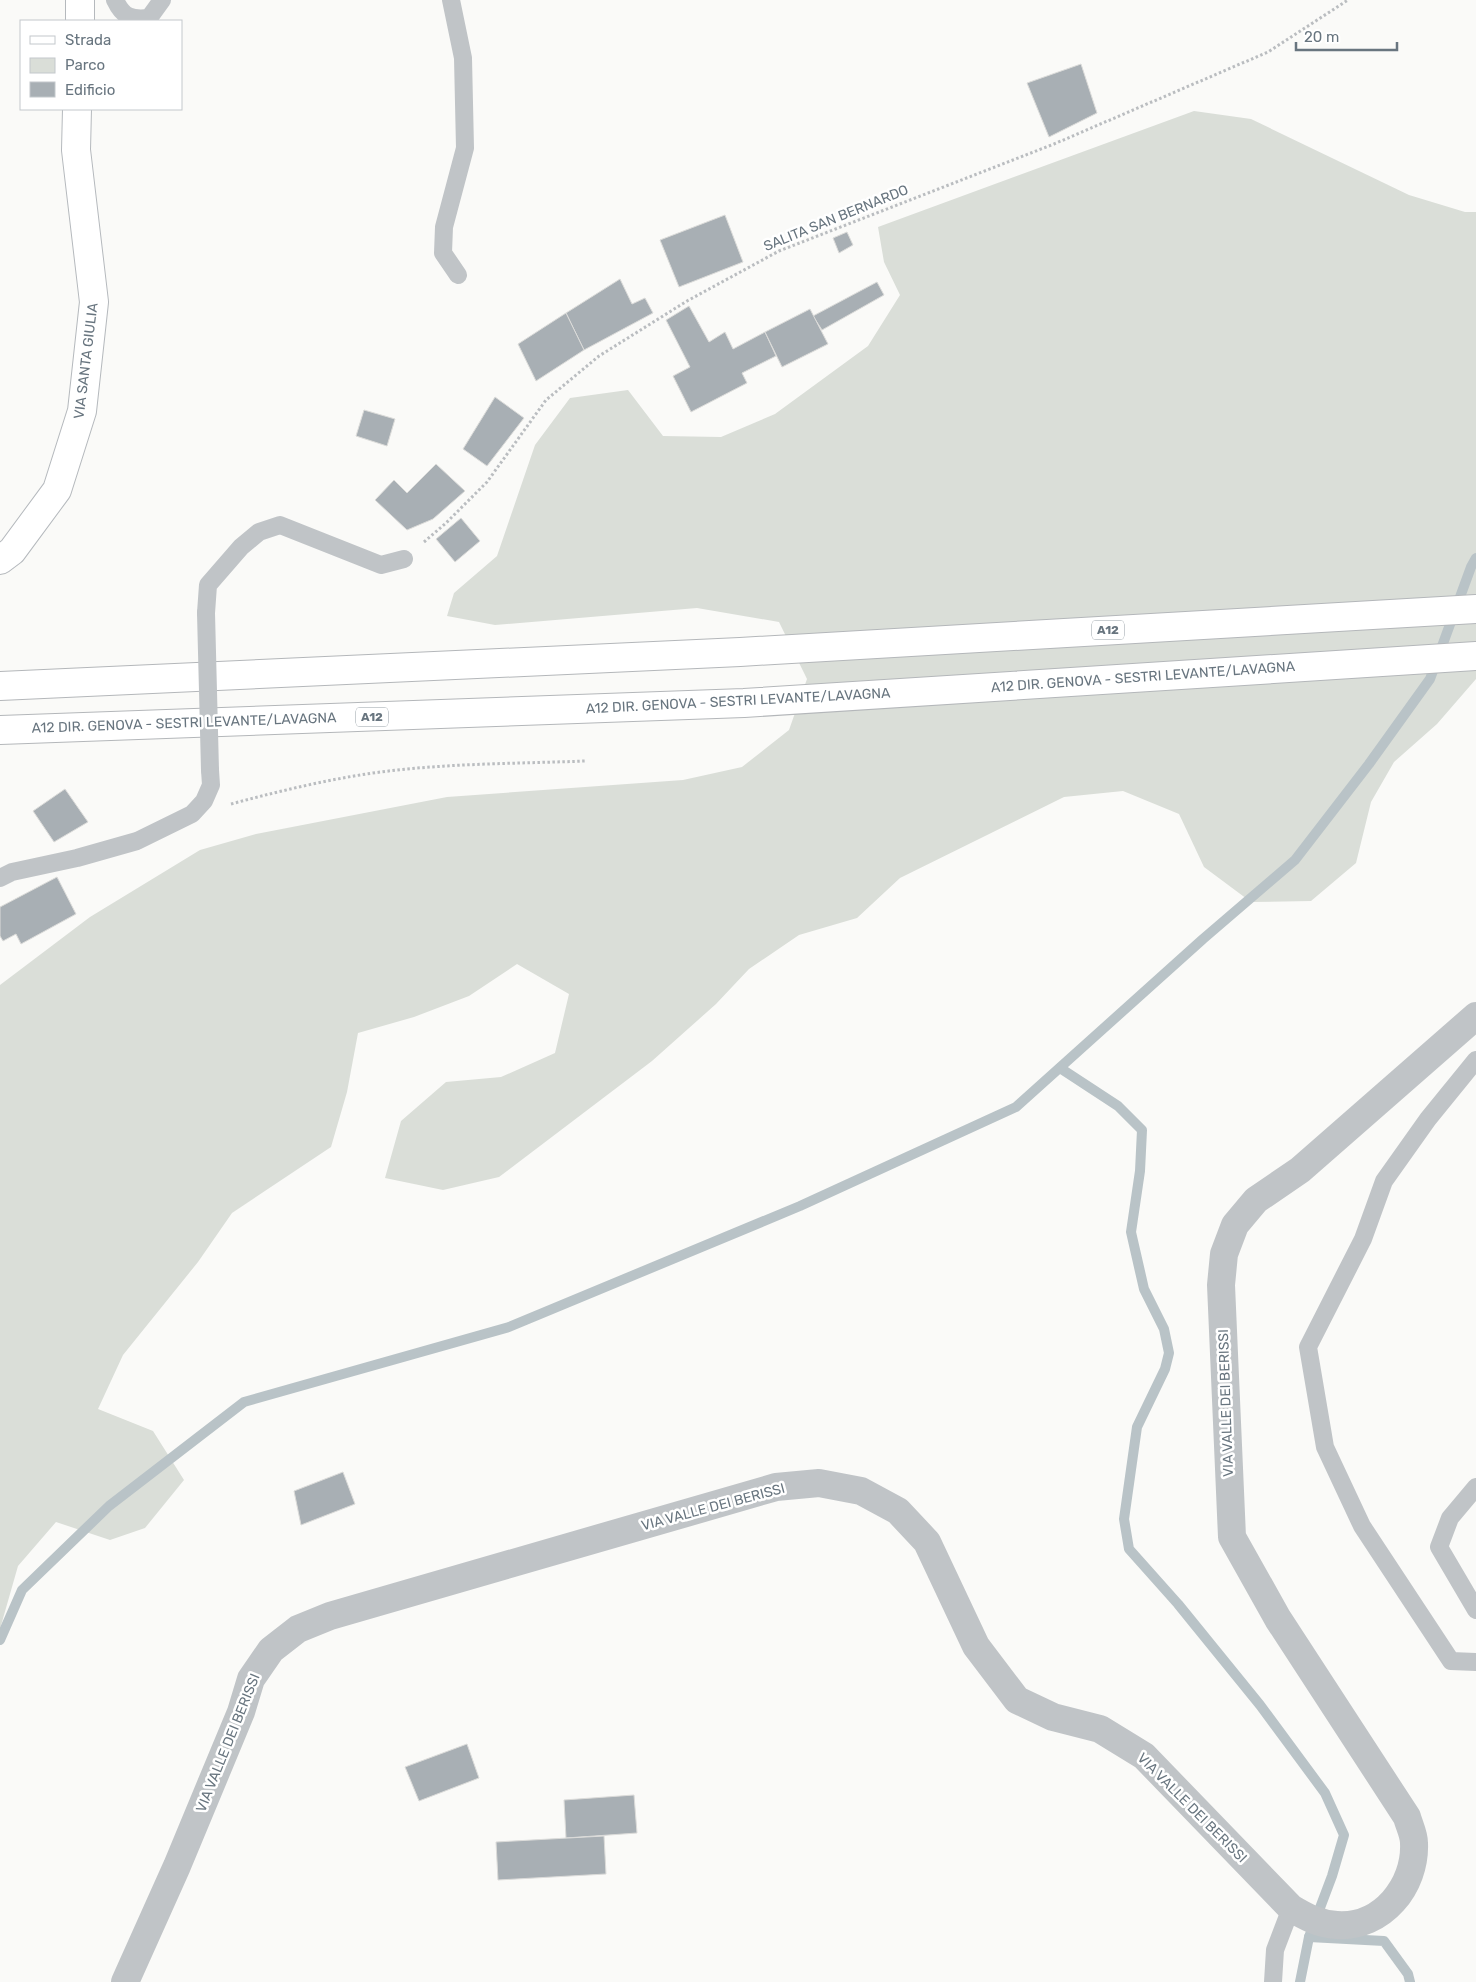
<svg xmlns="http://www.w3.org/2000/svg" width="1476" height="1982" viewBox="0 0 1476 1982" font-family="Rubik,sans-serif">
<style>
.green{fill:#daded8}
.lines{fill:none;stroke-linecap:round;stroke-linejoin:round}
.stream{stroke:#b9c3c7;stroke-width:10}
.building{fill:#a8afb4;stroke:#dcdcda}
.secondary-casing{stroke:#b5b9bd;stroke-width:30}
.highway-casing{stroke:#b4b7ba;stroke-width:30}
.path{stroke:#babdc0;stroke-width:3;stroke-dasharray:2.5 2.5;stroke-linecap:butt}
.lane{stroke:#c0c4c7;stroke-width:18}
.street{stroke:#c0c4c7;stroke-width:28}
.secondary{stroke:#fff;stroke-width:28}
.highway{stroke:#fff;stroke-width:28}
.lane-bridge{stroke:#c0c4c7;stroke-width:18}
.labels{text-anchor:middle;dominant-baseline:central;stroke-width:5;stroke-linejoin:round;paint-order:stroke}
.shield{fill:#fff;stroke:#959ea5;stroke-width:1}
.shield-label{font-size:12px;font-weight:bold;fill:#68757f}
.street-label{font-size:14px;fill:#68757f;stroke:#fff}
</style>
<rect width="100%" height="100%" fill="#fafaf8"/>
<polygon class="green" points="1194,111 1251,119 1409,195 1465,212 1476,212 1476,679 1437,724 1394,762 1371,802 1356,863 1311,901 1251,902 1204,867 1179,814 1123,791 1064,797 900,878 857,918 799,935 749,969 716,1004 652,1061 499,1177 443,1190 385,1178 401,1121 446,1082 501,1077 555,1053 569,994 517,964 469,996 414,1017 358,1033 347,1092 331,1147 232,1213 198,1262 123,1355 98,1409 153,1431 184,1480 145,1528 110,1540 56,1522 18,1566 0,1629 0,985 90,917 200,850 256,834 447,797 683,780 742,767 789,730 807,679 779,622 697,608 495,625 447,616 454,593 497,556 535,445 570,398 628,390 663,436 721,437 775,414 868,346 900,295 884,262 878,227"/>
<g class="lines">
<g class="stream">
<polyline points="1060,1068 1118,1106 1142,1130 1140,1171 1131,1232 1144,1289 1164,1329 1169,1353 1165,1369 1137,1427 1124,1519 1129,1549 1178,1604 1260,1705 1325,1793 1344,1835 1332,1876 1309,1937 1300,1982"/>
<polyline points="0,1640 22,1590 109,1506 244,1402 509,1327 800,1206 1016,1107 1203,939 1295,860 1369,764 1430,679 1471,567 1476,558"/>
<polyline points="1309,1937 1384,1941 1408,1974 1410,1982"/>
</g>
</g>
<g class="building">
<polygon points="1081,64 1097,113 1049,137 1027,83"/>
<polygon points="725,215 743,262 679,287 660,240"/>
<polygon points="847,232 853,245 839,253 833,238"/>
<polygon points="620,279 632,304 645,298 653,313 584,350 566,313"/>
<polygon points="877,282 884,295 822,330 813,316"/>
<polygon points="689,306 709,342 725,332 733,349 765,332 776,356 742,373 747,383 691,412 673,376 690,367 666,320"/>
<polygon points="810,309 828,344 782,367 765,332"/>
<polygon points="566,313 584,350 536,381 518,344"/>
<polygon points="495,397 524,418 487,466 463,449"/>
<polygon points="364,410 395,419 387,446 356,436"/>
<polygon points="436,464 465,491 433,519 407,530 375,500 394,480 407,493"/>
<polygon points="461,518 480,541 455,562 436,539"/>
<polygon points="65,789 88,822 54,842 33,811"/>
<polygon points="57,877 76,914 21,944 16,934 3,941 0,936 0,907"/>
<polygon points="343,1472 355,1504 301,1525 294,1491"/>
<polygon points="467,1744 479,1778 419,1801 405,1767"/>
<polygon points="634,1795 637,1833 566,1838 564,1800"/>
<polygon points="604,1836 606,1874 498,1880 496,1842"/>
</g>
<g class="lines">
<g class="secondary-casing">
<g id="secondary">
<polyline points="80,21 80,0"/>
<polyline points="0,560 12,551 57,490 82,411 94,302 76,150 77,109"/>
</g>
</g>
<g class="highway-casing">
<g id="highway">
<polyline points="0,686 740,652 1476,609"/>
<polyline points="0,730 744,703 1476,656"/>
</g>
</g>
<g class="path">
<polyline points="424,542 446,523 487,482 546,400 599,356 687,301 779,251 1054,144 1268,52 1348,0"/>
<path d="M231,804C272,793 313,783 354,776C430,763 509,764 585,761"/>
</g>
<g class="lane">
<path d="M115,0C123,17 131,20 149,18L162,0"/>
<polyline points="451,0 463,58 465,148 444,227 443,253 458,275"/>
<polyline points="206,613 208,585 241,547 259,532 280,525 381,565 404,559"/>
<polyline points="0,878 12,872 77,858 137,841 192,814 204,801 211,785 210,770"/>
<polyline points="1476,1060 1428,1119 1384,1181 1363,1239 1308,1347 1325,1447 1362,1526 1451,1661 1476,1662"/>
<polyline points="1476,1487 1450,1518 1439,1547 1476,1610"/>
<polyline points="1273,1982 1275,1950 1291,1908"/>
</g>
<path class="street" d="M125,1982L177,1866L241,1712L251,1679L271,1650L298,1629L330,1616L776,1487L819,1483L861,1491L898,1511L927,1542L976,1646L1017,1700L1053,1717L1100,1729L1144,1756L1291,1908C1306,1917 1319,1924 1337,1925C1382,1928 1416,1886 1414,1843C1414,1834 1409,1825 1407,1817L1278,1619L1232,1537L1221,1285L1224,1254L1235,1225L1256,1200L1300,1170L1476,1016"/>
<use href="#secondary" class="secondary"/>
<use href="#highway" class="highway"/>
<polyline class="lane-bridge" points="206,613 210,770"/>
</g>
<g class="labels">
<g class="shield">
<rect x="1092" y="620.5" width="32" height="19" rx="4"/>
<rect x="356" y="707.5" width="32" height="19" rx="4"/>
</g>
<g class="shield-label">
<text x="1108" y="630">A12</text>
<text x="372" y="717">A12</text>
</g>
<g class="street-label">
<text transform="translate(836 218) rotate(-22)">SALITA SAN BERNARDO</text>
<text transform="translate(86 361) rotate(-83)">VIA SANTA GIULIA</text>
<text transform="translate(1143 677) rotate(-4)">A12 DIR. GENOVA - SESTRI LEVANTE/LAVAGNA</text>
<text transform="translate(738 701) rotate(-3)">A12 DIR. GENOVA - SESTRI LEVANTE/LAVAGNA</text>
<text transform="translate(184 723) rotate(-2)">A12 DIR. GENOVA - SESTRI LEVANTE/LAVAGNA</text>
<text transform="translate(1226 1403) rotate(-92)">VIA VALLE DEI BERISSI</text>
<text transform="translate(713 1507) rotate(-15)">VIA VALLE DEI BERISSI</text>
<text transform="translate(228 1743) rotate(-68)">VIA VALLE DEI BERISSI</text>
<text transform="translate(1192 1808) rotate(45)">VIA VALLE DEI BERISSI</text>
</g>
</g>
<rect x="20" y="20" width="162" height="90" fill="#ffffff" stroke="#c3c8cc"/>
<rect x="30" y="36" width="25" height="8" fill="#ffffff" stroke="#c3c8cc"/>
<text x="65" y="45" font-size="15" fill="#68757f">Strada</text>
<rect x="30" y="58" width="25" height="15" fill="#daded8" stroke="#c3c8cc"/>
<text x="65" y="70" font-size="15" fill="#68757f">Parco</text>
<rect x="30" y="82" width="25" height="15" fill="#a8afb4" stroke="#c3c8cc"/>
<text x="65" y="95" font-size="15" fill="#68757f">Edificio</text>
<path d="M1296 42v8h101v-8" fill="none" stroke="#68757f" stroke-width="2.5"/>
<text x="1304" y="42" font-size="15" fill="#68757f" stroke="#ffffff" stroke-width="4" paint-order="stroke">20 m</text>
</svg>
